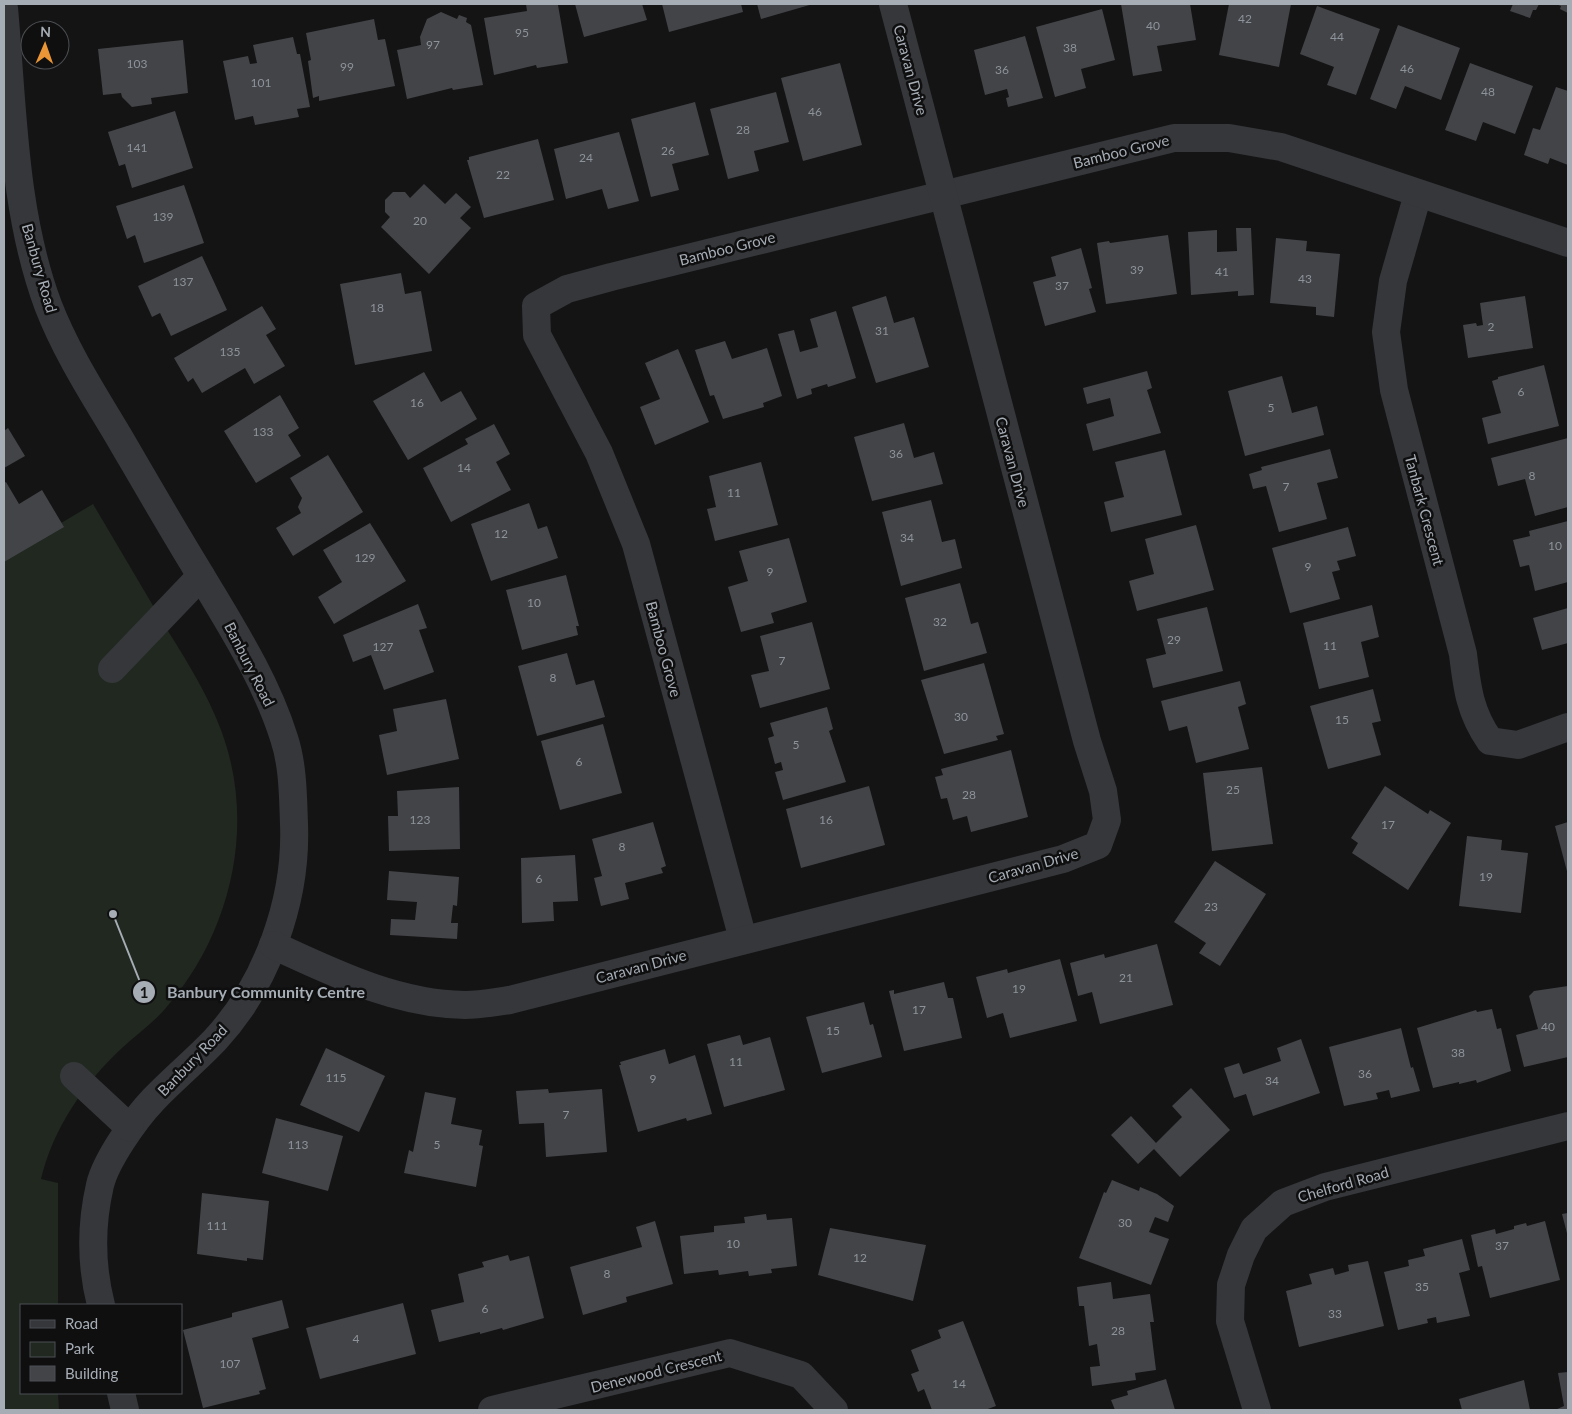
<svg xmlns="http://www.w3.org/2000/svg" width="1572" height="1414" viewBox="0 0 1572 1414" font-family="Lato,sans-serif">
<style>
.green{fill:#202820}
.building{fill:#434448}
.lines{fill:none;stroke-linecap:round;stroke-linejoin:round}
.minor{stroke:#35373a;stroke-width:28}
.labels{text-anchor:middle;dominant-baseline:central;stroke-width:5;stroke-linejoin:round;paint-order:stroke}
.number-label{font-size:12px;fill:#8d939a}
.street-label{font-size:15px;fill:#a6adb5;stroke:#0f0f10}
.leader{fill:none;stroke:#a6adb5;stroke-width:2}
.callout-dot{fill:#a6adb5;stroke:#0f0f10;stroke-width:2}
.mark-label{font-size:15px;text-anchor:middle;font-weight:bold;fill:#111}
.callout-label{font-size:16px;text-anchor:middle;font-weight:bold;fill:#a6adb5;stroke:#0f0f10;stroke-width:5;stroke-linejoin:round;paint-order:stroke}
</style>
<rect width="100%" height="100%" fill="#141415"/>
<path class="green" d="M93,504C118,546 143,589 168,631C188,663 208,695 221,730C257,825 231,934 165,1009C152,1024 136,1035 122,1048C84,1083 53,1129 41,1179L58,1183V1305H21V1393H58L59,1410H4V557Z"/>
<g class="building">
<polygon points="526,4 558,5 568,63 537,68 536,65 494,75 484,18 527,11"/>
<polygon points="575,4 642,4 647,20 584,37"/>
<polygon points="662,4 741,4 743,12 669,32"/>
<polygon points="757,4 813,4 761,19"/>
<polygon points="1121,4 1190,4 1196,40 1157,46 1162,71 1133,76"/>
<polygon points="1229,4 1291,4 1279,67 1219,55"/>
<polygon points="1513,4 1539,4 1536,10 1533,10 1530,18 1510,11"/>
<polygon points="1556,4 1568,4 1568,13 1560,9 1561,6"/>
<polygon points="1317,6 1380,29 1356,95 1327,85 1334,67 1300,54"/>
<polygon points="1102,9 1115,60 1081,69 1086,88 1055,97 1036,27"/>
<polygon points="441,12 457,19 459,15 467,18 466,22 471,25 483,85 453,90 452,88 407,99 397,50 421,45 420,37 427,19"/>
<polygon points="374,19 378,40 385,39 395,86 319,101 319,96 313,98 308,61 311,60 306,33"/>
<polygon points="1398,25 1460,48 1441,100 1405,86 1396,109 1370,99"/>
<polygon points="1025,36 1043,98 1008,107 1006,98 1009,97 1007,89 985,95 974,50"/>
<polygon points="293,37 297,54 300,54 310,107 297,109 299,117 255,125 253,116 235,120 223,61 248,56 250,64 257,63 253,45"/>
<polygon points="183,40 188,93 151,98 152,104 132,107 122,97 121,93 103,95 98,49"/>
<polygon points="840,63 862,145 803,161 781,78"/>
<polygon points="1470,63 1533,86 1515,134 1483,122 1476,141 1445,130"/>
<polygon points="1556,87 1568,91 1568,165 1550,158 1548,164 1524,155 1533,128 1540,130"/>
<polygon points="776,92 789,142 754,151 759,171 728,179 710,109"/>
<polygon points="695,102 709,155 672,164 679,190 651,197 631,119"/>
<polygon points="175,111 193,168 132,188 125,164 119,166 108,132"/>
<polygon points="619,132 639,201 608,209 602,189 566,199 554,149"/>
<polygon points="538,139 554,200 484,218 467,160 469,160 469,157"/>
<polygon points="424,184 445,204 456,193 471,207 460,218 471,228 429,274 381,227 390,217 385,212 385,200 393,192 405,192 410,198"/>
<polygon points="184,185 204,243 144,263 135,235 127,239 116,206"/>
<polygon points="1236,228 1251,228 1254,295 1238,296 1238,291 1191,295 1188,232 1217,230 1217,252 1237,251"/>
<polygon points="1168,235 1177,294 1106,304 1097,243 1109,241 1110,243"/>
<polygon points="1276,238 1307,241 1306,251 1340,254 1334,317 1316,315 1316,307 1270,303"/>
<polygon points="1081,248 1092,288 1089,289 1096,312 1045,326 1033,282 1056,276 1051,257"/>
<polygon points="202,256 227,310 171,336 160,313 152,317 138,286"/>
<polygon points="401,273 405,294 421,291 432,351 355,365 340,284"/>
<polygon points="886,296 894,323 914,317 929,367 876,383 852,307"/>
<polygon points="1525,296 1533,348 1468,358 1463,325 1476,323 1477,326 1483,325 1480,303"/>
<polygon points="262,306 276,329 266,335 285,366 254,384 245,368 202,393 193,378 188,382 174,358"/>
<polygon points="836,311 856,378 828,387 827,384 811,389 812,394 797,399 778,334 794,330 800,352 818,347 810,319"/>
<polygon points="725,341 732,359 767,348 782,396 763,403 764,407 723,419 714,395 710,396 695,350"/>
<polygon points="678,349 709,422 655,445 640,407 660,399 645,363"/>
<polygon points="1544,365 1559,426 1488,444 1482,418 1501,413 1492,381 1498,379 1498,377"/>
<polygon points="1147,371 1152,388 1147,390 1161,433 1093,451 1086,424 1114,416 1110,398 1087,404 1083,388"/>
<polygon points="424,372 441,402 461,391 477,419 408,460 373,401"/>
<polygon points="1282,376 1292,413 1317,406 1324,435 1245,456 1228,391"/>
<polygon points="280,395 299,428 288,435 301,456 256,483 224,431"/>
<polygon points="904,423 914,458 934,452 943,484 872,501 854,437"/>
<polygon points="494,424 510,454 496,462 511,490 451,522 423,468 468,444 465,439"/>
<polygon points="8,428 25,456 4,468 4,431"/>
<polygon points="1568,438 1568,507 1535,516 1525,479 1498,486 1491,458"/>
<polygon points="1330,449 1338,478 1317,483 1327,519 1279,532 1266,486 1253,489 1249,474 1262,470 1261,467"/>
<polygon points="1165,450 1182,515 1111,532 1104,502 1124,497 1115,462"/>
<polygon points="328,455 363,512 293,556 276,528 301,513 298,507 302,498 290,478"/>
<polygon points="761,462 778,525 715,541 707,509 716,507 709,476"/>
<polygon points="6,482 19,504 42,490 64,527 4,562 4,483"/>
<polygon points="931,500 942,542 955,539 962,568 901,586 882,512"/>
<polygon points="529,503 538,529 547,526 558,558 491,581 471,524"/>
<polygon points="1568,521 1568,582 1535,591 1529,565 1520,567 1513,540 1530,536 1529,531"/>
<polygon points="370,523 406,581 334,624 318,597 342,582 323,550"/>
<polygon points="1196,525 1214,590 1137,611 1129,581 1154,574 1145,539"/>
<polygon points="1348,527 1356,556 1337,561 1340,570 1332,572 1340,599 1290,613 1272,548"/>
<polygon points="789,538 807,602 771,613 774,623 741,632 728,587 748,581 739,551"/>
<polygon points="566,575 579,626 576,626 578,635 522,650 506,590"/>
<polygon points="960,583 971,624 978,622 987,653 924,671 905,598"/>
<polygon points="418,604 427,628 419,630 434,672 384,690 371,655 353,662 343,635"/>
<polygon points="1372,605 1379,637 1361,642 1369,677 1319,689 1303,623"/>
<polygon points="1207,607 1223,671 1153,688 1146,659 1166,654 1157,619"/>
<polygon points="1568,608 1568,643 1542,650 1533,618"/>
<polygon points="812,622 830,689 760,708 751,675 769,671 760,636"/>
<polygon points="567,653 576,685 594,680 605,717 537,736 518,666"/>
<polygon points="984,663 1004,734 996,736 998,740 944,754 921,680"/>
<polygon points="1240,681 1246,704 1238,707 1249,749 1196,763 1187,726 1169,731 1161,701"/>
<polygon points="1373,689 1381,721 1372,723 1381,755 1328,769 1310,706"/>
<polygon points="446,699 459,759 387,775 379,735 397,731 393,709"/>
<polygon points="827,707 833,729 829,731 846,782 783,800 775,772 783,770 781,762 775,764 768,738 774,736 770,723"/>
<polygon points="603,724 622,793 560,810 541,741"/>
<polygon points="1011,750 1028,817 971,832 967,816 953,820 947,798 941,799 935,777 943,775 941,769"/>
<polygon points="1262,767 1273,844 1212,851 1203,773"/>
<polygon points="869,786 885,845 801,868 786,809"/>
<polygon points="1385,786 1428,814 1430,810 1451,823 1408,890 1352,853 1358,843 1351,838"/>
<polygon points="459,787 460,849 389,851 388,816 398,816 397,791"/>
<polygon points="653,822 666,866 661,868 663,873 625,883 629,899 601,906 594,878 602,876 592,839"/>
<polygon points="1568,822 1568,875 1555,826"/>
<polygon points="1467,836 1502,840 1501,850 1528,853 1521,913 1459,906"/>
<polygon points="575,855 578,901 553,902 554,921 522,923 521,858"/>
<polygon points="1215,861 1266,894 1220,966 1199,953 1206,943 1174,922"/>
<polygon points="389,871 459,877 457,906 453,905 451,923 458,923 457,939 390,935 391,919 415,920 417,902 387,900"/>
<polygon points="1157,944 1173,1005 1100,1024 1092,992 1078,996 1070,963 1104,954 1105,958"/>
<polygon points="1060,959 1077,1021 1010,1038 1003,1013 987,1018 976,977 1007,969 1008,973"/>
<polygon points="944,982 948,998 953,998 962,1038 904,1051 889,991 894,990 894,994"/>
<polygon points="1568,986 1568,1057 1524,1067 1516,1035 1538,1029 1529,996 1534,991"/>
<polygon points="864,1002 870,1025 873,1024 882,1057 822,1073 806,1017"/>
<polygon points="1492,1009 1497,1029 1501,1028 1511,1071 1477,1083 1476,1080 1459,1084 1459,1082 1433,1088 1417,1028 1476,1010 1477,1012"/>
<polygon points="1401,1028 1411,1068 1413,1067 1420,1091 1391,1098 1389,1090 1376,1093 1378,1099 1344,1106 1329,1047"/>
<polygon points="740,1035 743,1045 770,1037 785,1090 724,1107 707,1044"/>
<polygon points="1301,1039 1320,1093 1253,1116 1246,1094 1234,1098 1224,1068 1239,1063 1243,1074 1281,1061 1277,1048"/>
<polygon points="326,1048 385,1076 359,1132 300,1105"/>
<polygon points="665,1049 669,1064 695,1055 712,1114 687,1121 686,1118 638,1132 619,1065 621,1065 620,1062"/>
<polygon points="1191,1088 1230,1130 1180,1177 1154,1149 1138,1164 1111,1135 1131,1116 1156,1143 1182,1117 1172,1106"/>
<polygon points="548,1089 549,1093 602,1089 607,1152 546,1157 544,1123 519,1124 516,1091"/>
<polygon points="425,1092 456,1098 451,1124 482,1130 479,1145 483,1146 476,1187 404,1173 409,1150 413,1152"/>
<polygon points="276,1118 343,1136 328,1191 262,1173"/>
<polygon points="1112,1180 1139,1191 1140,1187 1157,1194 1174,1206 1168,1222 1155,1217 1149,1232 1169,1239 1151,1285 1079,1258 1104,1192 1106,1193"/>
<polygon points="202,1193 269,1201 263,1260 247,1258 247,1261 197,1254"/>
<polygon points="1568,1213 1568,1237 1562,1214"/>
<polygon points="766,1214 767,1220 792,1218 797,1266 771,1269 772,1273 749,1276 748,1271 719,1275 718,1270 684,1274 680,1236 714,1232 714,1226 745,1223 744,1217"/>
<polygon points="655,1221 673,1284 626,1297 627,1302 583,1315 570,1267 642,1247 636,1227"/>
<polygon points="1545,1221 1560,1280 1490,1298 1482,1266 1478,1267 1471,1235 1495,1229 1496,1234 1514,1229 1514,1226 1526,1223 1527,1226"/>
<polygon points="830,1228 926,1245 913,1301 818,1275"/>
<polygon points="1462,1239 1470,1270 1459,1273 1470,1316 1437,1323 1436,1317 1427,1319 1428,1323 1398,1330 1384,1272 1409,1266 1408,1260 1425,1256 1423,1249"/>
<polygon points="508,1255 510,1261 529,1256 544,1318 503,1330 502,1328 480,1334 480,1332 439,1342 431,1310 464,1302 458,1274 484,1267 482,1262"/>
<polygon points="1368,1261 1384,1326 1299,1347 1286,1291 1312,1284 1309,1274 1333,1268 1335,1275 1349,1271 1348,1265"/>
<polygon points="1111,1282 1113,1299 1150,1294 1154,1322 1150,1322 1156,1370 1135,1373 1136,1380 1092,1386 1090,1367 1100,1366 1097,1344 1089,1346 1084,1306 1079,1306 1077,1287"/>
<polygon points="282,1300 289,1328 252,1338 266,1389 259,1391 260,1394 203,1408 183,1330 232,1317 232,1313"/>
<polygon points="403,1303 416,1354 320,1379 306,1328"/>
<polygon points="963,1321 996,1406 985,1410 932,1410 924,1389 918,1392 911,1374 919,1371 911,1350 941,1338 938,1330"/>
<polygon points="1568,1372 1568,1410 1555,1410 1564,1406 1558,1373"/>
<polygon points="1166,1379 1175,1410 1115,1410 1111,1400 1128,1395 1127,1391"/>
<polygon points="1524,1380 1530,1410 1462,1410 1459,1399"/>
</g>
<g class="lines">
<g class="minor">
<path d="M4,8C13,107 13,211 48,305C66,352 94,395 119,437C147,485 174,532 203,579C234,631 266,681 284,738C293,765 293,796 294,824C297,900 267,984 215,1040C195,1061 173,1079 153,1100C135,1119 106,1160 100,1185C91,1224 91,1266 101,1305"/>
<path d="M1418,194L1393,281L1386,332L1394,390L1463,654C1467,688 1470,713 1490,741L1518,745L1568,727"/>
<polyline points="112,669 201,576"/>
<polyline points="743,939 636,544 599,453 537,335 536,306 567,289 611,277 1174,138 1229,138 1281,147 1568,243"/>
<path d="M273,945C334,973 396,1004 465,1005C480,1005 495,1002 510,1000L1063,859L1098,845L1107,820L1103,791L1087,741L893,4"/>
<polyline points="74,1076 130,1128"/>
<polyline points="121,1393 125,1410"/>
<polyline points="492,1410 730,1353 801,1375 834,1410"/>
<polyline points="1257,1410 1230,1321 1231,1285 1241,1255 1254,1229 1283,1203 1325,1187 1568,1126"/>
</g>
</g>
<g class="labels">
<g class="number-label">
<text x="1245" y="18">42</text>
<text x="1153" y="25">40</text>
<text x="522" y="32">95</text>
<text x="1337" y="36">44</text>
<text x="433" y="44">97</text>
<text x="1070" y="47">38</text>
<text x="137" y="63">103</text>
<text x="347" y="66">99</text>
<text x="1407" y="68">46</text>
<text x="1002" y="69">36</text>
<text x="261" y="82">101</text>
<text x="1488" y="91">48</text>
<text x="815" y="111">46</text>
<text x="743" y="129">28</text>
<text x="137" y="147">141</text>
<text x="668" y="150">26</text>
<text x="586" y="157">24</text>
<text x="503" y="174">22</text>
<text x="163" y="216">139</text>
<text x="420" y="220">20</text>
<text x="1137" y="269">39</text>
<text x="1222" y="271">41</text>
<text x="1305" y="278">43</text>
<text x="183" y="281">137</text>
<text x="1062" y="285">37</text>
<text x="377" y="307">18</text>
<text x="1491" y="326">2</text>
<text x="882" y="330">31</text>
<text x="230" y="351">135</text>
<text x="1521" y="391">6</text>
<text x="417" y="402">16</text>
<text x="1271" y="407">5</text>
<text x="263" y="431">133</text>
<text x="896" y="453">36</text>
<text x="464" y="467">14</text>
<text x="1532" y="475">8</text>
<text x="1286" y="486">7</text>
<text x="734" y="492">11</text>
<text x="501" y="533">12</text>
<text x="907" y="537">34</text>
<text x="1555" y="545">10</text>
<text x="365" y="557">129</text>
<text x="1308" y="566">9</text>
<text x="770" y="571">9</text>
<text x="534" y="602">10</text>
<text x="940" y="621">32</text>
<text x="1174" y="639">29</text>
<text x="1330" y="645">11</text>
<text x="383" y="646">127</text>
<text x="782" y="660">7</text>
<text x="553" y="677">8</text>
<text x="961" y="716">30</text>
<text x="1342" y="719">15</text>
<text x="796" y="744">5</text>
<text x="579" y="761">6</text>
<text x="1233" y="789">25</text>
<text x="969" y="794">28</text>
<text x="420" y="819">123</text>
<text x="826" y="819">16</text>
<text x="1388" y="824">17</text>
<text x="622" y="846">8</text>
<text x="1486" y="876">19</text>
<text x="539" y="878">6</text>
<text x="1211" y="906">23</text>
<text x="1126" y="977">21</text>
<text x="1019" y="988">19</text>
<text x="919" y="1009">17</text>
<text x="1548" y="1026">40</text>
<text x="833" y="1030">15</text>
<text x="1458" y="1052">38</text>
<text x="736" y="1061">11</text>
<text x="1365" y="1073">36</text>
<text x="336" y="1077">115</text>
<text x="653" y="1078">9</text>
<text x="1272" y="1080">34</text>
<text x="566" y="1114">7</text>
<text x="298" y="1144">113</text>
<text x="437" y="1144">5</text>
<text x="1125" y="1222">30</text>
<text x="217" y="1225">111</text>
<text x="733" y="1243">10</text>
<text x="1502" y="1245">37</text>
<text x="860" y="1257">12</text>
<text x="607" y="1273">8</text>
<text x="1422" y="1286">35</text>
<text x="485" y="1308">6</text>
<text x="1335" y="1313">33</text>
<text x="1118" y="1330">28</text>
<text x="356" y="1338">4</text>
<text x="230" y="1363">107</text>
<text x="959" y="1383">14</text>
</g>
<g class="street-label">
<text transform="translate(911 70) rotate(75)">Caravan Drive</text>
<text transform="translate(1121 151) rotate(-14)">Bamboo Grove</text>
<text transform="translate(727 248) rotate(-14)">Bamboo Grove</text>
<text transform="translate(40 268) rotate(74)">Banbury Road</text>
<text transform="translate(1013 462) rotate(75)">Caravan Drive</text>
<text transform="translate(1425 510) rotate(75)">Tanbark Crescent</text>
<text transform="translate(664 649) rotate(75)">Bamboo Grove</text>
<text transform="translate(250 664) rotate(63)">Banbury Road</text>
<text transform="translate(1033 865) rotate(-16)">Caravan Drive</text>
<text transform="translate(641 966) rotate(-15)">Caravan Drive</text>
<text transform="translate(192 1060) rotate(-46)">Banbury Road</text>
<text transform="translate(1343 1184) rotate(-16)">Chelford Road</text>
<text transform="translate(656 1371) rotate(-14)">Denewood Crescent</text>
</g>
</g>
<path class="leader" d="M113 914L144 992"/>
<g class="callout-dot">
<circle cx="113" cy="914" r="5"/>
<circle cx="144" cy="992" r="12"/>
</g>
<g class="mark-label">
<text x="144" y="998">1</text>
</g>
<g class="callout-label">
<text x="266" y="998">Banbury Community Centre</text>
</g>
<rect width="1572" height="1414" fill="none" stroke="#a6adb5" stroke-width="10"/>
<rect x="20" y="1304" width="162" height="90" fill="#0f0f10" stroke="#4b4e52"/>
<rect x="30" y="1320" width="25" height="8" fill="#35373a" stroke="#4b4e52"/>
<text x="65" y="1329" font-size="15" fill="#a6adb5">Road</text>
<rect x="30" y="1342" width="25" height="15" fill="#202820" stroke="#4b4e52"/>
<text x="65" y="1354" font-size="15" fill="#a6adb5">Park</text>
<rect x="30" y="1366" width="25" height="15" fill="#434448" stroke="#4b4e52"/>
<text x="65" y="1379" font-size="15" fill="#a6adb5">Building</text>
<g transform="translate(45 45) rotate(2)"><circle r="24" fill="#0f0f10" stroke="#4b4e52"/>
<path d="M0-4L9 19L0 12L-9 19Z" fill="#ea9637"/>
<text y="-8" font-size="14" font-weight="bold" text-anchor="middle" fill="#a6adb5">N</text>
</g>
</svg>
